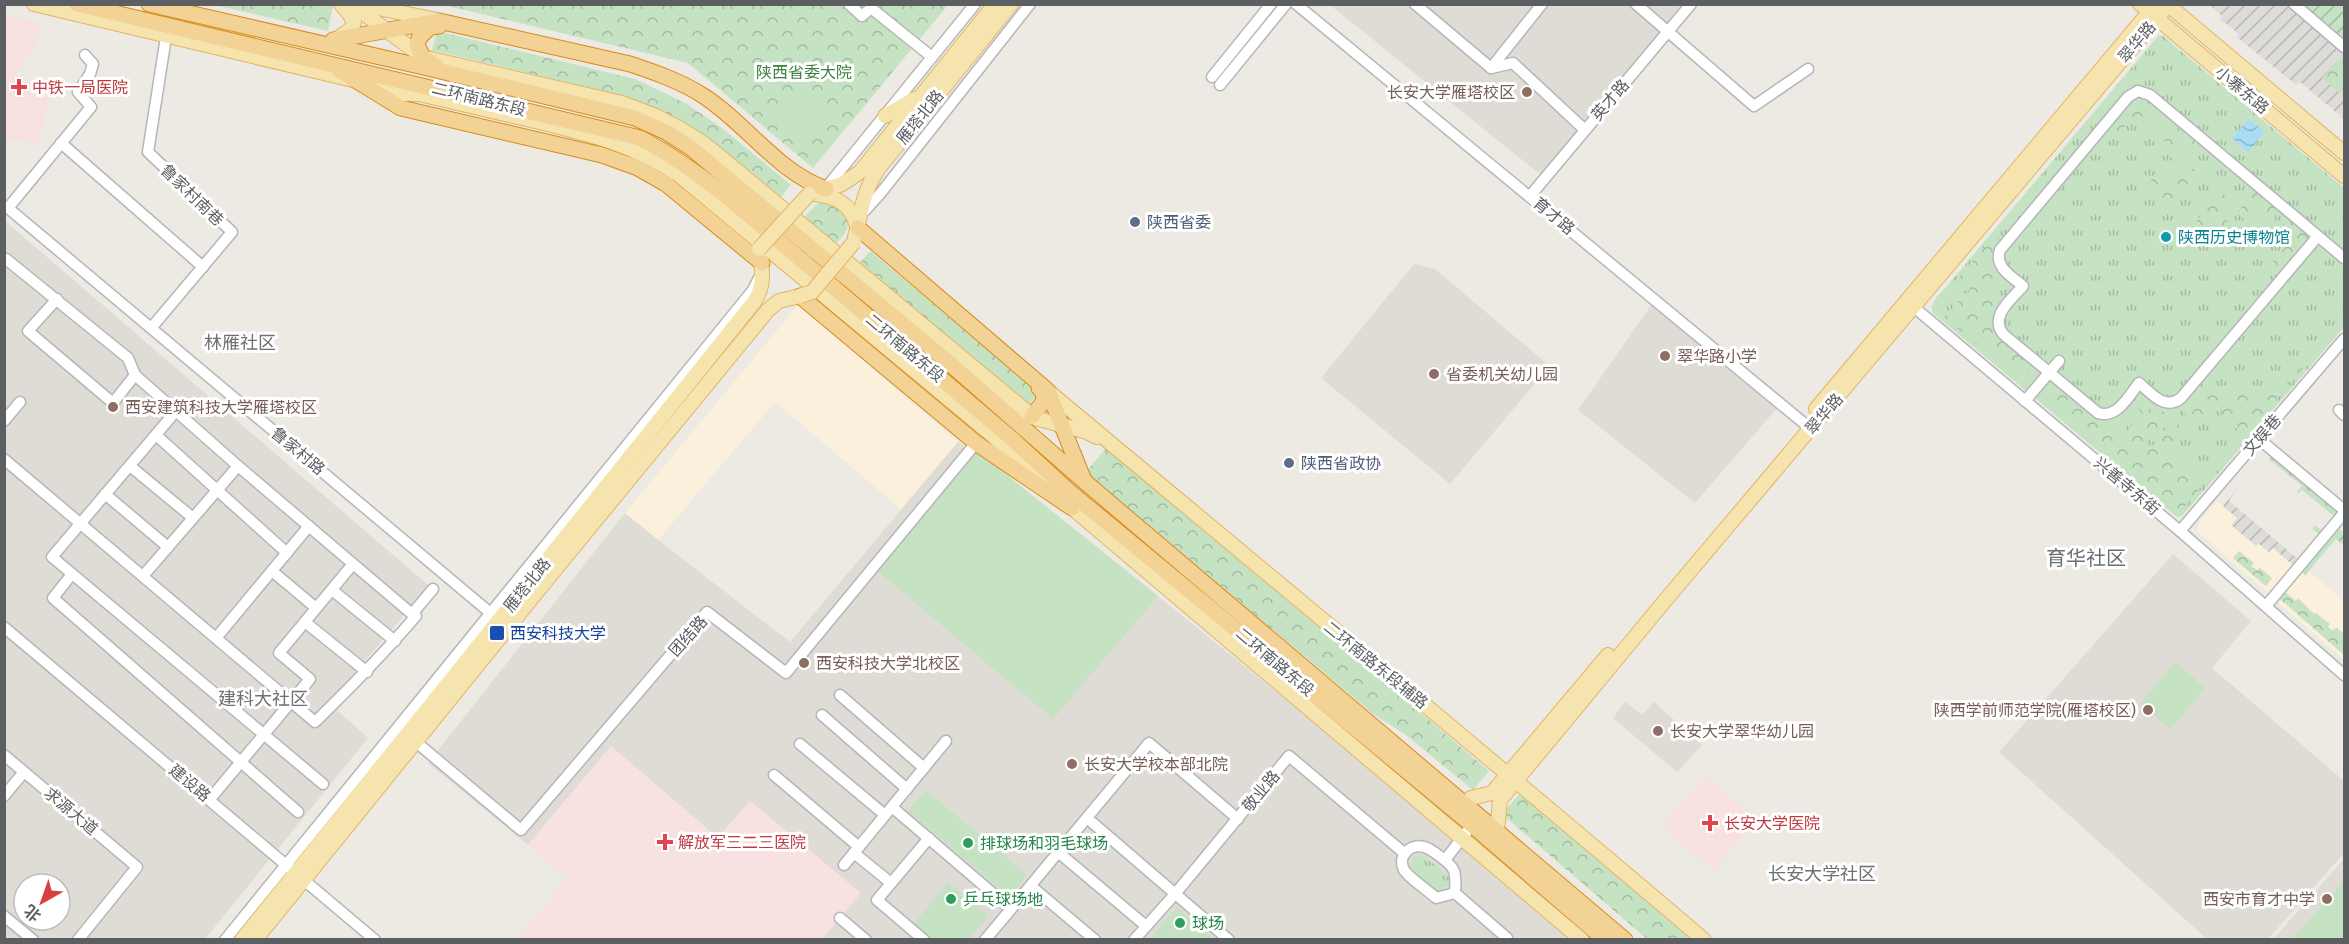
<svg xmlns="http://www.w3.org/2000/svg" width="2349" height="944" viewBox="0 0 2349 944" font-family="'Fira Sans','Noto Sans SC',sans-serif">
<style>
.commercial{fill:#faf0db}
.industrial{fill:url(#industrial-furrows)}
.education{fill:#dfdbd5;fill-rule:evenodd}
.medical{fill:#f8e1e1}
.grass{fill:url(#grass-tufts)}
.forest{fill:url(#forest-crowns)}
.garden{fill:url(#garden-furrows)}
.pitch{fill:#c5e2c2}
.water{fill:url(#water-waves)}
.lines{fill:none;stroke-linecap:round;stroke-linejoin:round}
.minor-casing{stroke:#b4b6b9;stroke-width:13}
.major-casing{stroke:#e2b467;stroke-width:16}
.highway-casing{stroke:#d88b17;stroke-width:17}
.minor{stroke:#fff;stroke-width:10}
.major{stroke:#f6e4af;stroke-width:14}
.highway{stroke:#f2d295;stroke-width:15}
.major-bridge-casing{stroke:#e2b467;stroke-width:16;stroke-linecap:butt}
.major-bridge{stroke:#f6e4af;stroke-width:14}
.health-dot{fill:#e0444e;stroke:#fff;stroke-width:2}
.education-dot{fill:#8d6e63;stroke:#fff;stroke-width:2}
.service-dot{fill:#5c6f8a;stroke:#fff;stroke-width:2}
.culture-dot{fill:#0f9aa8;stroke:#fff;stroke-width:2}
.transit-dot{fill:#1a4fb4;stroke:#fff;stroke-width:2}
.leisure-dot{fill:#2e9e5b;stroke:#fff;stroke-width:2}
.labels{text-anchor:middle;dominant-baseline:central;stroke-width:6;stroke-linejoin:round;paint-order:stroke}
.street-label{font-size:16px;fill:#5b5f62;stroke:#fff}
.park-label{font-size:16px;fill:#407f3d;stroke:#fff}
.health-label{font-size:16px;fill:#be3a42;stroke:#fff;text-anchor:start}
.education-label{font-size:16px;fill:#785e54;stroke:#fff;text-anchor:start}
.service-label{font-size:16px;fill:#4e5e75;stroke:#fff;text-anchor:start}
.culture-label{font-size:16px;fill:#0d838f;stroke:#fff;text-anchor:start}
.transit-label{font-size:16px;fill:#164399;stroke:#fff;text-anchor:start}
.leisure-label{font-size:16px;fill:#27864d;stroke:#fff;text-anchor:start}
.neighbourhood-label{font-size:18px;fill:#6d7174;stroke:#fff}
.quarter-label{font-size:20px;fill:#6d7174;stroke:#fff}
</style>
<defs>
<pattern id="industrial-furrows" width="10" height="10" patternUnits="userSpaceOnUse" patternTransform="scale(1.5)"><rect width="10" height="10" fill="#dedcd8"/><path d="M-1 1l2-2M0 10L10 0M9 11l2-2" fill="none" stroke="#b7b6b3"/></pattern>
<pattern id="grass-tufts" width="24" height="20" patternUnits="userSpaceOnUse" patternTransform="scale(1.5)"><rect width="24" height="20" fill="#c5e2c2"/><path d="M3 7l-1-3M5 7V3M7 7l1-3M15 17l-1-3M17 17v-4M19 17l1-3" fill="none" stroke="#a3baa1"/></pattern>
<pattern id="forest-crowns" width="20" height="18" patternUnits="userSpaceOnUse" patternTransform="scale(1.5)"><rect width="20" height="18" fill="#c5e2c2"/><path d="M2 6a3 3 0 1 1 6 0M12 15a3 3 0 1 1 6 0" fill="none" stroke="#a3baa1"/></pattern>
<pattern id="garden-furrows" width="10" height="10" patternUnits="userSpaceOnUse" patternTransform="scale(1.5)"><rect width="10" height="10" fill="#c5e2c2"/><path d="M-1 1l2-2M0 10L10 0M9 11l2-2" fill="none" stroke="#a3baa1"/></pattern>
<pattern id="water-waves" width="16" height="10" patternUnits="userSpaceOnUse" patternTransform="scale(1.5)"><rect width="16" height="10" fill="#aadcf6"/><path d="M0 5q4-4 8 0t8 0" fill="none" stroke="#8db6cb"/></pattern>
</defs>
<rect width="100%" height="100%" fill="#eceae3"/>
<g class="commercial">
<polygon points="798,305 958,442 901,509 775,402 658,540 625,513"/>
<polygon points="2217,501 2305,575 2309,571 2344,601 2344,660 2198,532 2198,524"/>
</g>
<g class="industrial">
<polygon points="2210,5 2344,5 2344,119 2300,82 2296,85 2237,37 2239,34 2220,19 2222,16"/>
<polygon points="2238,487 2229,501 2298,559 2293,565 2273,548 2269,552 2259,544 2256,546 2231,525 2237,518 2223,506"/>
</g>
<g class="education">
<polygon points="1330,5 1686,5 1546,179"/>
<path d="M4,220L429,586L329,703L368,738L205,939H5ZM24,884H60V920H24Z"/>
<polygon points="1414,264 1435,269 1545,362 1547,369 1450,484 1321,378"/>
<polygon points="1652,304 1777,408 1695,503 1578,410"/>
<polygon points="958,442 1046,507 1158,596 1301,712 1569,939 822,939 860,893 750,801 718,838 611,746 528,845 428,763 625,513 658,540 790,642"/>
<polygon points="2173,554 2251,621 2212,668 2344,781 2344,853 2268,939 2207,939 1999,752"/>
<polygon points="1625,702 1642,715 1654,702 1702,745 1677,772 1613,718"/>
<polygon points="2344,859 2344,939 2273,939"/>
</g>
<g class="medical">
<polygon points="5,15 42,22 39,40 17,74 49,100 39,143 5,139"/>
<polygon points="611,746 718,838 750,801 861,893 822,939 516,940 567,878 528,845"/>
<polygon points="1706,776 1757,819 1714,871 1662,827"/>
</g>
<g class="grass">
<path d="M2159,35L2163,36L2344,188V327L2182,516L2177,517L1933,313C1928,303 1940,294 1947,286Z"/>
<polygon points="2269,452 2339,511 2320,535 2312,529 2315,525 2322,531 2334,516 2302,490 2299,493 2297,492 2302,486 2269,459 2271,457 2268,454"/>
<path d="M1420,855L1437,866L1450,879C1448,888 1445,891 1436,892L1410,870L1413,857Z"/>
</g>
<g class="forest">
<polygon points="328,5 333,6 328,31 215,5"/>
<polygon points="444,5 948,5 813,168 688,63"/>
<polygon points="437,31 635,79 687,104 722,128 791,185 781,197 713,141 683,122 649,105 608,92 432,50"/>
<polygon points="2344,54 2344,91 2342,95 2322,78"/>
<polygon points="2141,95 2155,106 2157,113 2150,123 2140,115 2137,118 2134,116 2114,139 2108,133 2108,126 2132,98"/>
<polygon points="2173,121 2197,141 2192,150 2186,145 2174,160 2162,150 2167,144 2164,141 2167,137 2157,129 2164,122"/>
<polygon points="2184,161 2196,171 2193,173 2196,176 2175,201 2168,202 2147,185 2161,169 2164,171 2166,169 2173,174"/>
<polygon points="2044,175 2051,181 2041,194 2035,190 1997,236 2002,241 1986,260 1992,265 1990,272 1995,284 1994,298 2002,305 1986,324 2033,363 2019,379 1944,317 1970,289 1969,283 1966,280 1956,281"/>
<polygon points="2251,187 2276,207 2275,218 2270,224 2260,216 2257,219 2254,216 2248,223 2237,213 2249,198 2244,193"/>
<polygon points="2223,193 2234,203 2223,217 2229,222 2227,225 2231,228 2217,244 2197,226 2196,222 2218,194 2220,196"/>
<path d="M824,202L843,208C851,226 849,229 836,244L804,217L818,203Z"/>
<polygon points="2293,221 2313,236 2292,261 2289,258 2275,275 2268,268 2287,245 2284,242 2287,238 2277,230 2283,224"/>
<polygon points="870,251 1037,391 1037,395 1028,405 860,263"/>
<path d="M2330,332L2332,334L2182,509L2175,510L2048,403L2061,387L2138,452L2139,456L2143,458L2146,456L2149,445L2151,447L2155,442L2153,441L2166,430L2169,416L2186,431L2177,442L2180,444L2172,455L2202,480L2241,433L2221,415L2223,412L2216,406L2198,427C2172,405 2182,404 2200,381C2219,390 2235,393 2255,390L2258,387L2263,391L2272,381L2282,389Z"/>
<path d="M2140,405L2151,414L2154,411L2158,414L2161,410L2166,414C2167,428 2162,432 2152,439L2150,438L2144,450H2140L2123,436L2142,413L2137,408Z"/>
<polygon points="1108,446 1489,771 1473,790 1406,735 1372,713 1086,472"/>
<polygon points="2239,551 2254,563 2251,566 2257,570 2260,568 2272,578 2266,586 2233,558"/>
<polygon points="2285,592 2296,601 2298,598 2314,614 2316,613 2330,624 2328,627 2332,630 2337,628 2344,634 2344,655 2280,599"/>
<polygon points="1521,792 1693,939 1647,939 1502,814"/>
</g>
<g class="garden">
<polygon points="2298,5 2344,5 2344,44"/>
<polygon points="2337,527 2344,533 2344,545 2336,539 2305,575 2300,570"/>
</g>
<g class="pitch">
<polygon points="797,92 828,118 805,146 773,120"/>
<polygon points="972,447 1158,596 1053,719 873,567"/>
<polygon points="2175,662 2205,688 2171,729 2140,704"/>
<polygon points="926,790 1027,875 1010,897 908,811"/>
<polygon points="2344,881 2344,939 2292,939"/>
<polygon points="948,882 988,916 969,939 929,939 912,926"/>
<polygon points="1177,907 1214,939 1150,939"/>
</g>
<polygon class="water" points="2249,119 2265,132 2248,152 2232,138"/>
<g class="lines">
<g class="minor-casing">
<g id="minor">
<polyline points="849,4 862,16 871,8 932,57"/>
<polyline points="1296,4 1811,429"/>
<polyline points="1415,4 1491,68"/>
<polyline points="1542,4 1491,68 1513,63 1585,130"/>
<polyline points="1636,4 1754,106 1808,69"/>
<polyline points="2294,4 2344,47"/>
<polyline points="1212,77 1271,4"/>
<polyline points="1220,85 1286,4"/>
<polyline points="61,143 203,267"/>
<polyline points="826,188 975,4"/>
<polyline points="1530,196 1691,4"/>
<polyline points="4,207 8,208 494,616"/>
<polyline points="8,208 91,107 78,92 90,74 93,64 85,55"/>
<polyline points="860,216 880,194 1030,4"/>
<path d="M2318,236L2181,398C2165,411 2152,394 2139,383C2129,396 2117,419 2098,413L2003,334C1989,316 2012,299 2023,286C2011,276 1994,267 2000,250L2128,97L2138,91L2150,95L2344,258"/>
<polyline points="6,259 128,358 135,375 238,466 412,614 433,589"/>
<polyline points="57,299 28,331 113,403 135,375"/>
<polyline points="1909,303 2180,531 2344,675"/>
<polyline points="152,327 232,232 148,152 166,37"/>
<polyline points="2025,401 2059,361"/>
<polyline points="2339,410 2344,415"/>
<polyline points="176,411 52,557 323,784"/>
<polyline points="4,421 20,402"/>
<polyline points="156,435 287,553"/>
<polyline points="2259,439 2344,510"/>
<path d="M4,459L315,722C350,688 384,653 416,616L412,614"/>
<polyline points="130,466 193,518"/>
<polyline points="105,494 168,547"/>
<polyline points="2180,531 2344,339"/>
<polyline points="272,571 316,608"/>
<polyline points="72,574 53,598 298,812"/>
<polyline points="143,576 238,466"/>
<polyline points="332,590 395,641"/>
<polyline points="2266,606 2344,513"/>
<polyline points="305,622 367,672"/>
<polyline points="4,627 375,940"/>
<polyline points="216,638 309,526"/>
<polyline points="840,695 924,768"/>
<polyline points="822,715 907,789"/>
<polyline points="416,742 521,830 707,612 786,673 976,443"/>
<polyline points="800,744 885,815"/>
<polyline points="4,755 137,867 78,940"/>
<polyline points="774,775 859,847"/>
<polyline points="4,796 24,772"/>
<polyline points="210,799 310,679 279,653 353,564"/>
<polyline points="892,807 1011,909 1149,743 1238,819"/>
<polyline points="1087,818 1229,940"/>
<polyline points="1058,852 1146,926"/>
<polyline points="854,853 891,883"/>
<polyline points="1445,860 1472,825"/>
<polyline points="844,865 946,741"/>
<polyline points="1031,886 1095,940"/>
<path d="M1455,893C1455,886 1457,876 1453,869C1450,863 1430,848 1424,847C1410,843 1397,856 1404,870C1409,878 1429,891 1436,898L1455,893L1507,938L1505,940"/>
<polyline points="4,916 33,940"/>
<polyline points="840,918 866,940"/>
<polyline points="225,940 753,290 759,278"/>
<polyline points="924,940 877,900 929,838"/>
<polyline points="985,940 1011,909"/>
<polyline points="1134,940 1175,894 1289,756 1404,853"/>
</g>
</g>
<g class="major-casing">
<g id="major">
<polyline points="34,4 353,80"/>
<polyline points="351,4 423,57 622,103 656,116 679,128 703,143 723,159 1032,416"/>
<polyline points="358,4 437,20"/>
<polyline points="2140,4 2344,176"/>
<polyline points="2167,4 2344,153"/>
<polyline points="337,39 351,29 354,22 350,15 341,4"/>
<path d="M368,84L402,94H419C457,103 496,112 535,121C589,134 634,145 680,176L991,434L1045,484"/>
<polyline points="885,116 914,99"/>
<polyline points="816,192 842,184 860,172 995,4"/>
<path d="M814,194C836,196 851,204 857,226"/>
<path d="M855,237C862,210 862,194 878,169L1011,4"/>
<path d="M1048,391C1267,574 1487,755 1704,940"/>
<polyline points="1816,409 2156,4"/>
<polyline points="1024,415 1087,432 1097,437"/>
<polyline points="1064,501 1582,940"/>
<polyline points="1471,798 1492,793 1608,655"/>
<polyline points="1497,831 1500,800 1663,603 2169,4"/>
<path d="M242,940L754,302C764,287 763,272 760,254"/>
<polyline points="255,940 540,588 768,310 779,301 800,296"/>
</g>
</g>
<g class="highway-casing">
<g id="highway">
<path d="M77,4L640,138C671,154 697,173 725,195L1011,438L1070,492L1472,825L1605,940"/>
<polyline points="149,4 428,68 635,118 666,132 691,148 948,362 1084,481 1625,940"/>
<path d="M333,40L439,21L630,64C654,72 680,81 702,95C745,122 777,172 826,189"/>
<polyline points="437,67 423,57 417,45 419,38 430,27 439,26"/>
<polyline points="339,70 401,108 602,155 638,168 666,184 762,263"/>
<polyline points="858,228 1048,391 1083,478"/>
<polyline points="800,296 976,443 1072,508"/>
<polyline points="1032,416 1044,401 1043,392 1039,388"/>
</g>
</g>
<use href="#minor" class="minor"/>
<use href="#major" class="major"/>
<use href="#highway" class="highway"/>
<g class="major-bridge-casing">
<g id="major-bridge">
<polyline points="759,249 809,194"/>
<polyline points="800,296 812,292 854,242"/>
</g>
</g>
<use href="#major-bridge" class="major-bridge"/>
</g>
<g class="health-dot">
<path d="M16 78h6v6h6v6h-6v6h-6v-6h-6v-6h6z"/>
<path d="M1707 814h6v6h6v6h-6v6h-6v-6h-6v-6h6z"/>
<path d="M662 833h6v6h6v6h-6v6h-6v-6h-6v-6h6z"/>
</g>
<g class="education-dot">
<circle cx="1527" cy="92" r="6"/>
<circle cx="1665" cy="356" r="6"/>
<circle cx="1434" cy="374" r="6"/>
<circle cx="113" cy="407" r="6"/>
<circle cx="804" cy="663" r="6"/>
<circle cx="2148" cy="710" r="6"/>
<circle cx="1658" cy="731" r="6"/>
<circle cx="1072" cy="764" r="6"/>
<circle cx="2327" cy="899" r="6"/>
</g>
<g class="service-dot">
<circle cx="1135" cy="222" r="6"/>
<circle cx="1289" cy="463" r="6"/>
</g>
<circle class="culture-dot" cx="2166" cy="237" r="6"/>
<rect class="transit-dot" x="489" y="625" width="16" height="16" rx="3"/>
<g class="leisure-dot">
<circle cx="968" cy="843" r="6"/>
<circle cx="951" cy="899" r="6"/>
<circle cx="1180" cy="923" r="6"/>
</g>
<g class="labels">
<g class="street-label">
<text transform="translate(2137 42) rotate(-50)">翠华路</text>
<text transform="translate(2242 90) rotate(40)">小寨东路</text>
<text transform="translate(479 99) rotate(14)">二环南路东段</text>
<text transform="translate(1610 100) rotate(-49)">英才路</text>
<text transform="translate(920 117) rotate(-51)">雁塔北路</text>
<text transform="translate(192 195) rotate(44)">鲁家村南巷</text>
<text transform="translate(1554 216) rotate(40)">育才路</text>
<text transform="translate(905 348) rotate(40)">二环南路东段</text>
<text transform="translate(1824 414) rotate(-49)">翠华路</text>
<text transform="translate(2262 435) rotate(-49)">文娱巷</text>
<text transform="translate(298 451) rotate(40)">鲁家村路</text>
<text transform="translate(2127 486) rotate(40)">兴善寺东街</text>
<text transform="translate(527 585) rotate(-51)">雁塔北路</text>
<text transform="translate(688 636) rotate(-48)">团结路</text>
<text transform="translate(1275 662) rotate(40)">二环南路东段</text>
<text transform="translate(1376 665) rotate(39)">二环南路东段辅路</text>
<text transform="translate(190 783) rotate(40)">建设路</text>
<text transform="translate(1261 791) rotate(-50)">敬业路</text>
<text transform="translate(71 811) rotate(40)">求源大道</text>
</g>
<g class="park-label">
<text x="804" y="72">陕西省委大院</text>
</g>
<g class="health-label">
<text x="32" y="87">中铁一局医院</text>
<text x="1724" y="823">长安大学医院</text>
<text x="678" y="842">解放军三二三医院</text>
</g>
<g class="education-label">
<text x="1515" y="92" text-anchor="end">长安大学雁塔校区</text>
<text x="1677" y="356">翠华路小学</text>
<text x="1446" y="374">省委机关幼儿园</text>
<text x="125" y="407">西安建筑科技大学雁塔校区</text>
<text x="816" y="663">西安科技大学北校区</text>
<text x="2136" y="710" text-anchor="end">陕西学前师范学院(雁塔校区)</text>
<text x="1670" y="731">长安大学翠华幼儿园</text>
<text x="1084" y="764">长安大学校本部北院</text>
<text x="2315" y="899" text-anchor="end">西安市育才中学</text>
</g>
<g class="service-label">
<text x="1147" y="222">陕西省委</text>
<text x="1301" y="463">陕西省政协</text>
</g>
<g class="culture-label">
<text x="2178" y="237">陕西历史博物馆</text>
</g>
<g class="transit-label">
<text x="510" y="633">西安科技大学</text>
</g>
<g class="leisure-label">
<text x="980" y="843">排球场和羽毛球场</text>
<text x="963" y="899">乒乓球场地</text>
<text x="1192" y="923">球场</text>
</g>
<g class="neighbourhood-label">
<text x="240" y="343">林雁社区</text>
<text x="263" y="699">建科大社区</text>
<text x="1822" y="874">长安大学社区</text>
</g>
<g class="quarter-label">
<text x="2086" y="558">育华社区</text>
</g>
</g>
<rect width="2349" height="944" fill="none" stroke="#5b5f62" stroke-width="12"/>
<g transform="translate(42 902) rotate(220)"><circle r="28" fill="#ffffff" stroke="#bdbfc0" stroke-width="1.5"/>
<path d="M0-4.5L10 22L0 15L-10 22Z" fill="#d73f41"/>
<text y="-9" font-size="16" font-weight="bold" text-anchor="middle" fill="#5b5f62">北</text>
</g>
</svg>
